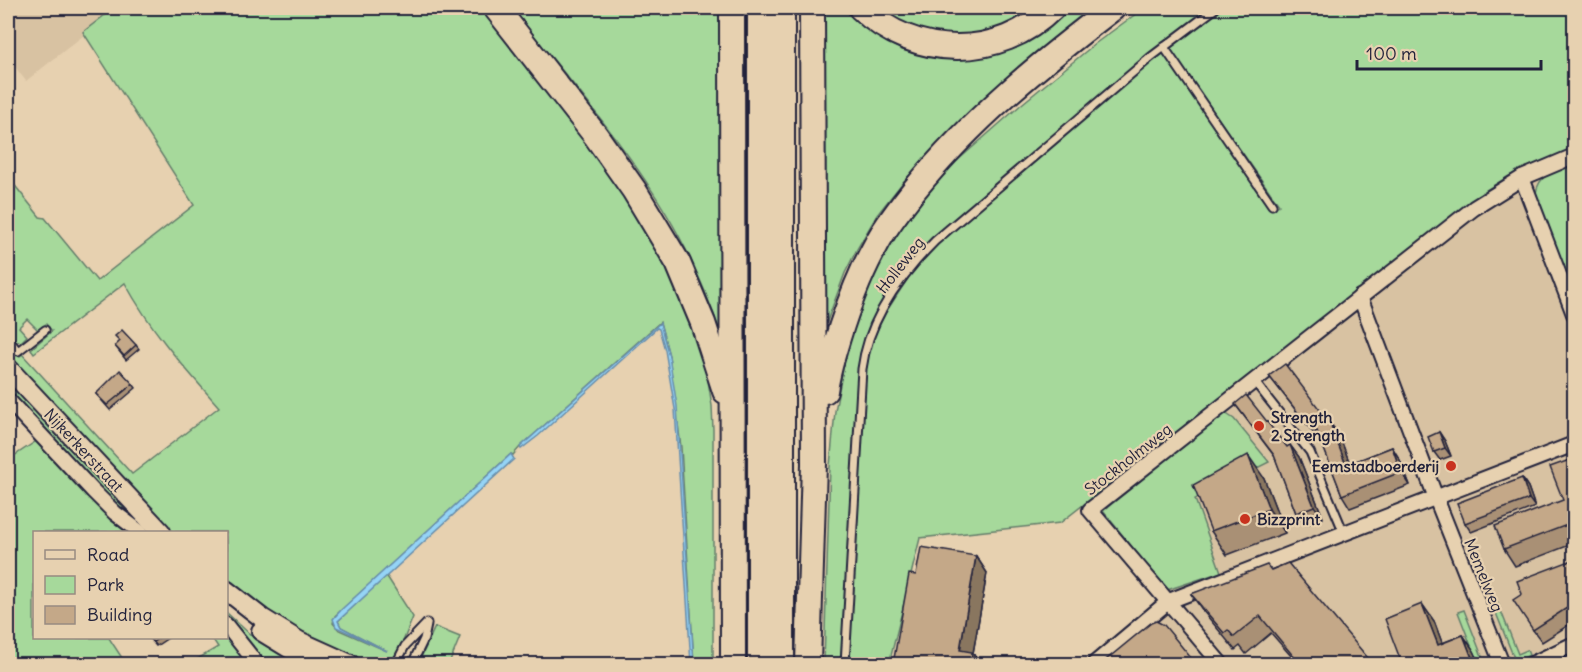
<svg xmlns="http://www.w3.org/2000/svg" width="1582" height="672" viewBox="0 0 1582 672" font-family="Delius,sans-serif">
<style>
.built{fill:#d8c2a2}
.green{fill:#a6d99b;stroke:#647e6b;stroke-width:1.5}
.water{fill:#95d4f6;stroke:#678dab;stroke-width:1.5}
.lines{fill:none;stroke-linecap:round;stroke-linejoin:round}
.lane-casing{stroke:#22223b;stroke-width:11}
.street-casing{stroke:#22223b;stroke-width:18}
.secondary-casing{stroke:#22223b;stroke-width:22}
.highway-casing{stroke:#22223b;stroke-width:28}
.lane{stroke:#e7d1b0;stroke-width:7}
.street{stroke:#e7d1b0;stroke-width:14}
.secondary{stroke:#e7d1b0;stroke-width:18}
.highway{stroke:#e7d1b0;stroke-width:24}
.wall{fill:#a99075;stroke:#22223b;stroke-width:1.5}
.shaded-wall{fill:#89765f;stroke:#22223b;stroke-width:1.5}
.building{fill:#c4a888;stroke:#22223b;stroke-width:1.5}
.poi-dot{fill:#c8321e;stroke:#e7d1b0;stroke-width:2}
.labels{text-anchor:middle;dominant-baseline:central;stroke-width:4.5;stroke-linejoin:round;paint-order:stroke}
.street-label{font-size:16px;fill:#22223b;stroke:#e7d1b0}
.poi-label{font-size:16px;font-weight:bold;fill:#22223b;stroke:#e7d1b0;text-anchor:start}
</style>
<rect width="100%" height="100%" fill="#e7d1b0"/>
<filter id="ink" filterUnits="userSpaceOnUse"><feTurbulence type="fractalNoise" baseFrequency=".0167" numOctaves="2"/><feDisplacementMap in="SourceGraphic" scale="12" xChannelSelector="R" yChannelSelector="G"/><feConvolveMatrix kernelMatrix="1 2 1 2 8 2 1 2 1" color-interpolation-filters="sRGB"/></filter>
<g filter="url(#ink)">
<g class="built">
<polygon points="8,8 118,8 26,81 8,58"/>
<polygon points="1574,129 1574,632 1512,664 1105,664 1166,610 1074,496 1459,183"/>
</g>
<g class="green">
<path d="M114,8H483L587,143L631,205L668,264L705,362L712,406L713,430V664H694L681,447L669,356L660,322L520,447L513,455L511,454L335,616L333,623L339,630L387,651L341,627L338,621L386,575L413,617L397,656L389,664H363L335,654L227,587L226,532H172L8,358V343L20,356L22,354L132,474L219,407C182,365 152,332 125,283L34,353L31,349L52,331L46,324L38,330L27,319L19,327L27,336L21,342L14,340L8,335V196L10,193L8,190V177L40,217L45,218L97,281L194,205L83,32Z"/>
<path d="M512,8H721L722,337C710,302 696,268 679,236C635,154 569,81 512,8Z"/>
<path d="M825,8H845C891,61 962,75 1024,41C1041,33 1056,23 1067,8H1102L975,112L903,182L877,215L857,249L845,273L826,324Z"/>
<polygon points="872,8 1045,8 1025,22 951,44 916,34"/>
<path d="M1144,8H1210L1149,54L933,238C897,274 866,318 858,369L842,664H824L830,466L835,411L849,337L861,296L892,239L919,201L949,168L1023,103L1096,43Z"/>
<polygon points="1223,8 1574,8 1574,149 1509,176 1486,190 1060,523 920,538 889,664 849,664 866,370 871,343 886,312 914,269 938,244 1163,52 1273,209 1279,205 1169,48"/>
<path d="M1574,163V297L1536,193C1539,173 1557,169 1574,163Z"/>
<polygon points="8,378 151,532 147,532 108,500 8,393"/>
<polygon points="1225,413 1234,419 1269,462 1195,499 1221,572 1167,590 1103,511"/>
<polygon points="41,438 125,532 34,532 34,638 109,638 126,664 8,664 8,460"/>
<polygon points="1497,601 1518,654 1527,650 1529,655 1519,661 1514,658 1492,603"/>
<polygon points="1464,610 1485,664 1478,664 1458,612"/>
<polygon points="226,612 255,639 296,664 263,664 227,618"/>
<polygon points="435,627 460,637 449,664 418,664"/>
<polygon points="227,632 252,664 189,664 218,647 212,638 226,638"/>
</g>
<g class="water">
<polygon points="660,323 669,356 677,406 694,664 691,664 675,409 665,350 659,329 657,328 538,436 521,449 520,447"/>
<polygon points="511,454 514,459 338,621 341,627 387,651 336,627 333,619 342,609"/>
</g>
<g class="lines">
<g class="lane-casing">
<g id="lane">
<polyline points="1164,47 1272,205"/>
<polyline points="8,339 18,351 45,330"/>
<polyline points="1254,381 1310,452 1344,533"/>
<polyline points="396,664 405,646 427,623"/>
<polyline points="412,664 424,639 427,625"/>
<path d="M845,664L862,369C868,320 901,275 935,241L1151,57L1216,8"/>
</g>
</g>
<g class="street-casing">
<g id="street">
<polyline points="1522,178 1574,314"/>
<polyline points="1360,297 1436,498 1502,664"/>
<polyline points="8,400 93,491 115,513 140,532"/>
<polyline points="226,625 257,664"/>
<polyline points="1094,664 1169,601 1574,444"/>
<polyline points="1221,664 1090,510 1474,208 1522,178 1574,156"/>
<polyline points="1532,664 1574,644"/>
</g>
</g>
<g class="secondary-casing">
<g id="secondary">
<polyline points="8,368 161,532"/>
<polyline points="226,590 262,618 299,641 350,664"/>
<polyline points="261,631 315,664"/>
</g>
</g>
<g class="highway-casing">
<g id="highway">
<polyline points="496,8 596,136 634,190 678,263 703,323 725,391"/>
<polyline points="732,8 733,664"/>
<polyline points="760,8 760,664"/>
<path d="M861,8C914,59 999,61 1052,8"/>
<path d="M825,391C828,368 835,347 842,325C851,298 862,270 876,245C886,225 901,207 915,189C971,120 1042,62 1113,8"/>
<polyline points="782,664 782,8"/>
<polyline points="808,664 814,464 812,8"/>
</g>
</g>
<use href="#lane" class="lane"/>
<use href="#street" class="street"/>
<use href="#secondary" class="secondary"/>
<use href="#highway" class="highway"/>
</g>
<g class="wall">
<polygon points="136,345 139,349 126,360 115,346"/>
<polygon points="1269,376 1330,423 1339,435 1350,464 1392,447 1400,460 1410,485 1350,508 1342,495 1323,445"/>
<polygon points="133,384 136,388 110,410 96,394"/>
<polygon points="1235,404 1287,447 1290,445 1299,457 1323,518 1305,525 1296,513 1275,457"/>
<polygon points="1439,432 1445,441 1451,456 1440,460 1434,452"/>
<polygon points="1575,458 1575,543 1515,566 1504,549 1563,500"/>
<polygon points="1264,478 1285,533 1227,555 1211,531"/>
<polygon points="1522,478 1528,487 1535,507 1471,532 1465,523"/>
<polygon points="976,556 987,573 973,653 981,664 893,664 916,575"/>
<polygon points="1575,559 1575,621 1542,642 1533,630"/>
<polygon points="1271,570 1373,664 1298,664 1271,633 1246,654 1240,646 1235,650 1203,611 1191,594"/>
<polygon points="1422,604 1434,621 1442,643 1463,635 1474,651 1480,664 1402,664"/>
<polygon points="149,638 168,638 156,646"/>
</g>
<g class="shaded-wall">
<polygon points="1330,423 1339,435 1355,477 1346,465"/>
<polygon points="1439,432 1445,441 1451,456 1445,448"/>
<polygon points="1290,445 1299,457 1323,518 1314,506"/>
<polygon points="1392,447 1400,460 1410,485 1401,472"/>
<polygon points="1248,455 1264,478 1285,533 1269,509"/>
<polygon points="1522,478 1528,487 1535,507 1529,499"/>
<polygon points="976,556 987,573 973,653 981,664 973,664 960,650"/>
<polygon points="1422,604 1434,621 1449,661 1438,645"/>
<polygon points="1463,635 1474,651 1480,664 1477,664 1472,658"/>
</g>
<g class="building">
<polygon points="122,330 136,345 124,356 115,346 120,341 115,336"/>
<polygon points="1285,364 1330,423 1346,465 1392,447 1401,472 1342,495 1317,431 1314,433 1269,376"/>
<polygon points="120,370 133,384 107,405 96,394"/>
<polygon points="1246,395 1287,447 1290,445 1314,506 1296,513 1274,455 1235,404"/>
<polygon points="1439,432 1445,448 1434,452 1428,437"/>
<polygon points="1248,455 1269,509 1211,531 1193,485"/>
<polygon points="1575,458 1575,522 1504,549 1495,526 1563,500 1550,467"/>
<polygon points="1522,478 1529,499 1465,523 1457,503"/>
<polygon points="921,547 976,556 960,650 972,652 971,661 958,659 957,664 893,664 909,574 916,575"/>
<polygon points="1575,559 1575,604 1570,606 1533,630 1513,600 1522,594 1517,581"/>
<polygon points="1288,563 1373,664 1300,664 1260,616 1234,637 1228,630 1224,633 1191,594 1267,565 1271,570"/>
<polygon points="1422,604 1438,645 1463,635 1472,658 1460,664 1402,664 1385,619"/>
<polygon points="1156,621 1164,625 1196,664 1101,664 1151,623"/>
<polygon points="149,638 159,638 153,642"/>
</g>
</g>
<g class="poi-dot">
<circle cx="1259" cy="426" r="6"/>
<circle cx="1451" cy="466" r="6"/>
<circle cx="1245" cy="519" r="6"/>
</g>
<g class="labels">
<g class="street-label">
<text transform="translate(900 265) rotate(-52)">Holleweg</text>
<text transform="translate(84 450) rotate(47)">Nijkerkerstraat</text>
<text transform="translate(1128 459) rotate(-38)">Stockholmweg</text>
<text transform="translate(1484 575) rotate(68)">Memelweg</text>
</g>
<g class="poi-label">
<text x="1271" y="417">Strength<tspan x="1271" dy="18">2 Strength</tspan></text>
<text x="1439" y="466" text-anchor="end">Eemstadboerderij</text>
<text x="1257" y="519">Bizzprint</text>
</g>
</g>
<rect width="1582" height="672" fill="none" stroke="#e7d1b0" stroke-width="30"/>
<rect x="15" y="15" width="1552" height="642" fill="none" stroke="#22223b" stroke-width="2" filter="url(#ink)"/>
<rect x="33" y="531" width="195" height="108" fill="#e7d1b0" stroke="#988b81" stroke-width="1.5"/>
<rect x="45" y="550" width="30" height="9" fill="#e7d1b0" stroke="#988b81" stroke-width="1.5"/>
<text x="87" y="561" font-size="18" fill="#22223b">Road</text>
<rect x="45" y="576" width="30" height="18" fill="#a6d99b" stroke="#988b81" stroke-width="1.5"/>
<text x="87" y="591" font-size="18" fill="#22223b">Park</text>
<rect x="45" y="606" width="30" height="18" fill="#c4a888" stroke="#988b81" stroke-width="1.5"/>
<text x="87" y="621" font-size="18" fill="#22223b">Building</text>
<path d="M1357 60v9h184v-9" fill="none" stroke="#22223b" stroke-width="3"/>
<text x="1366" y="60" font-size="18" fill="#22223b" stroke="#e7d1b0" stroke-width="4.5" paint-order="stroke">100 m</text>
</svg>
